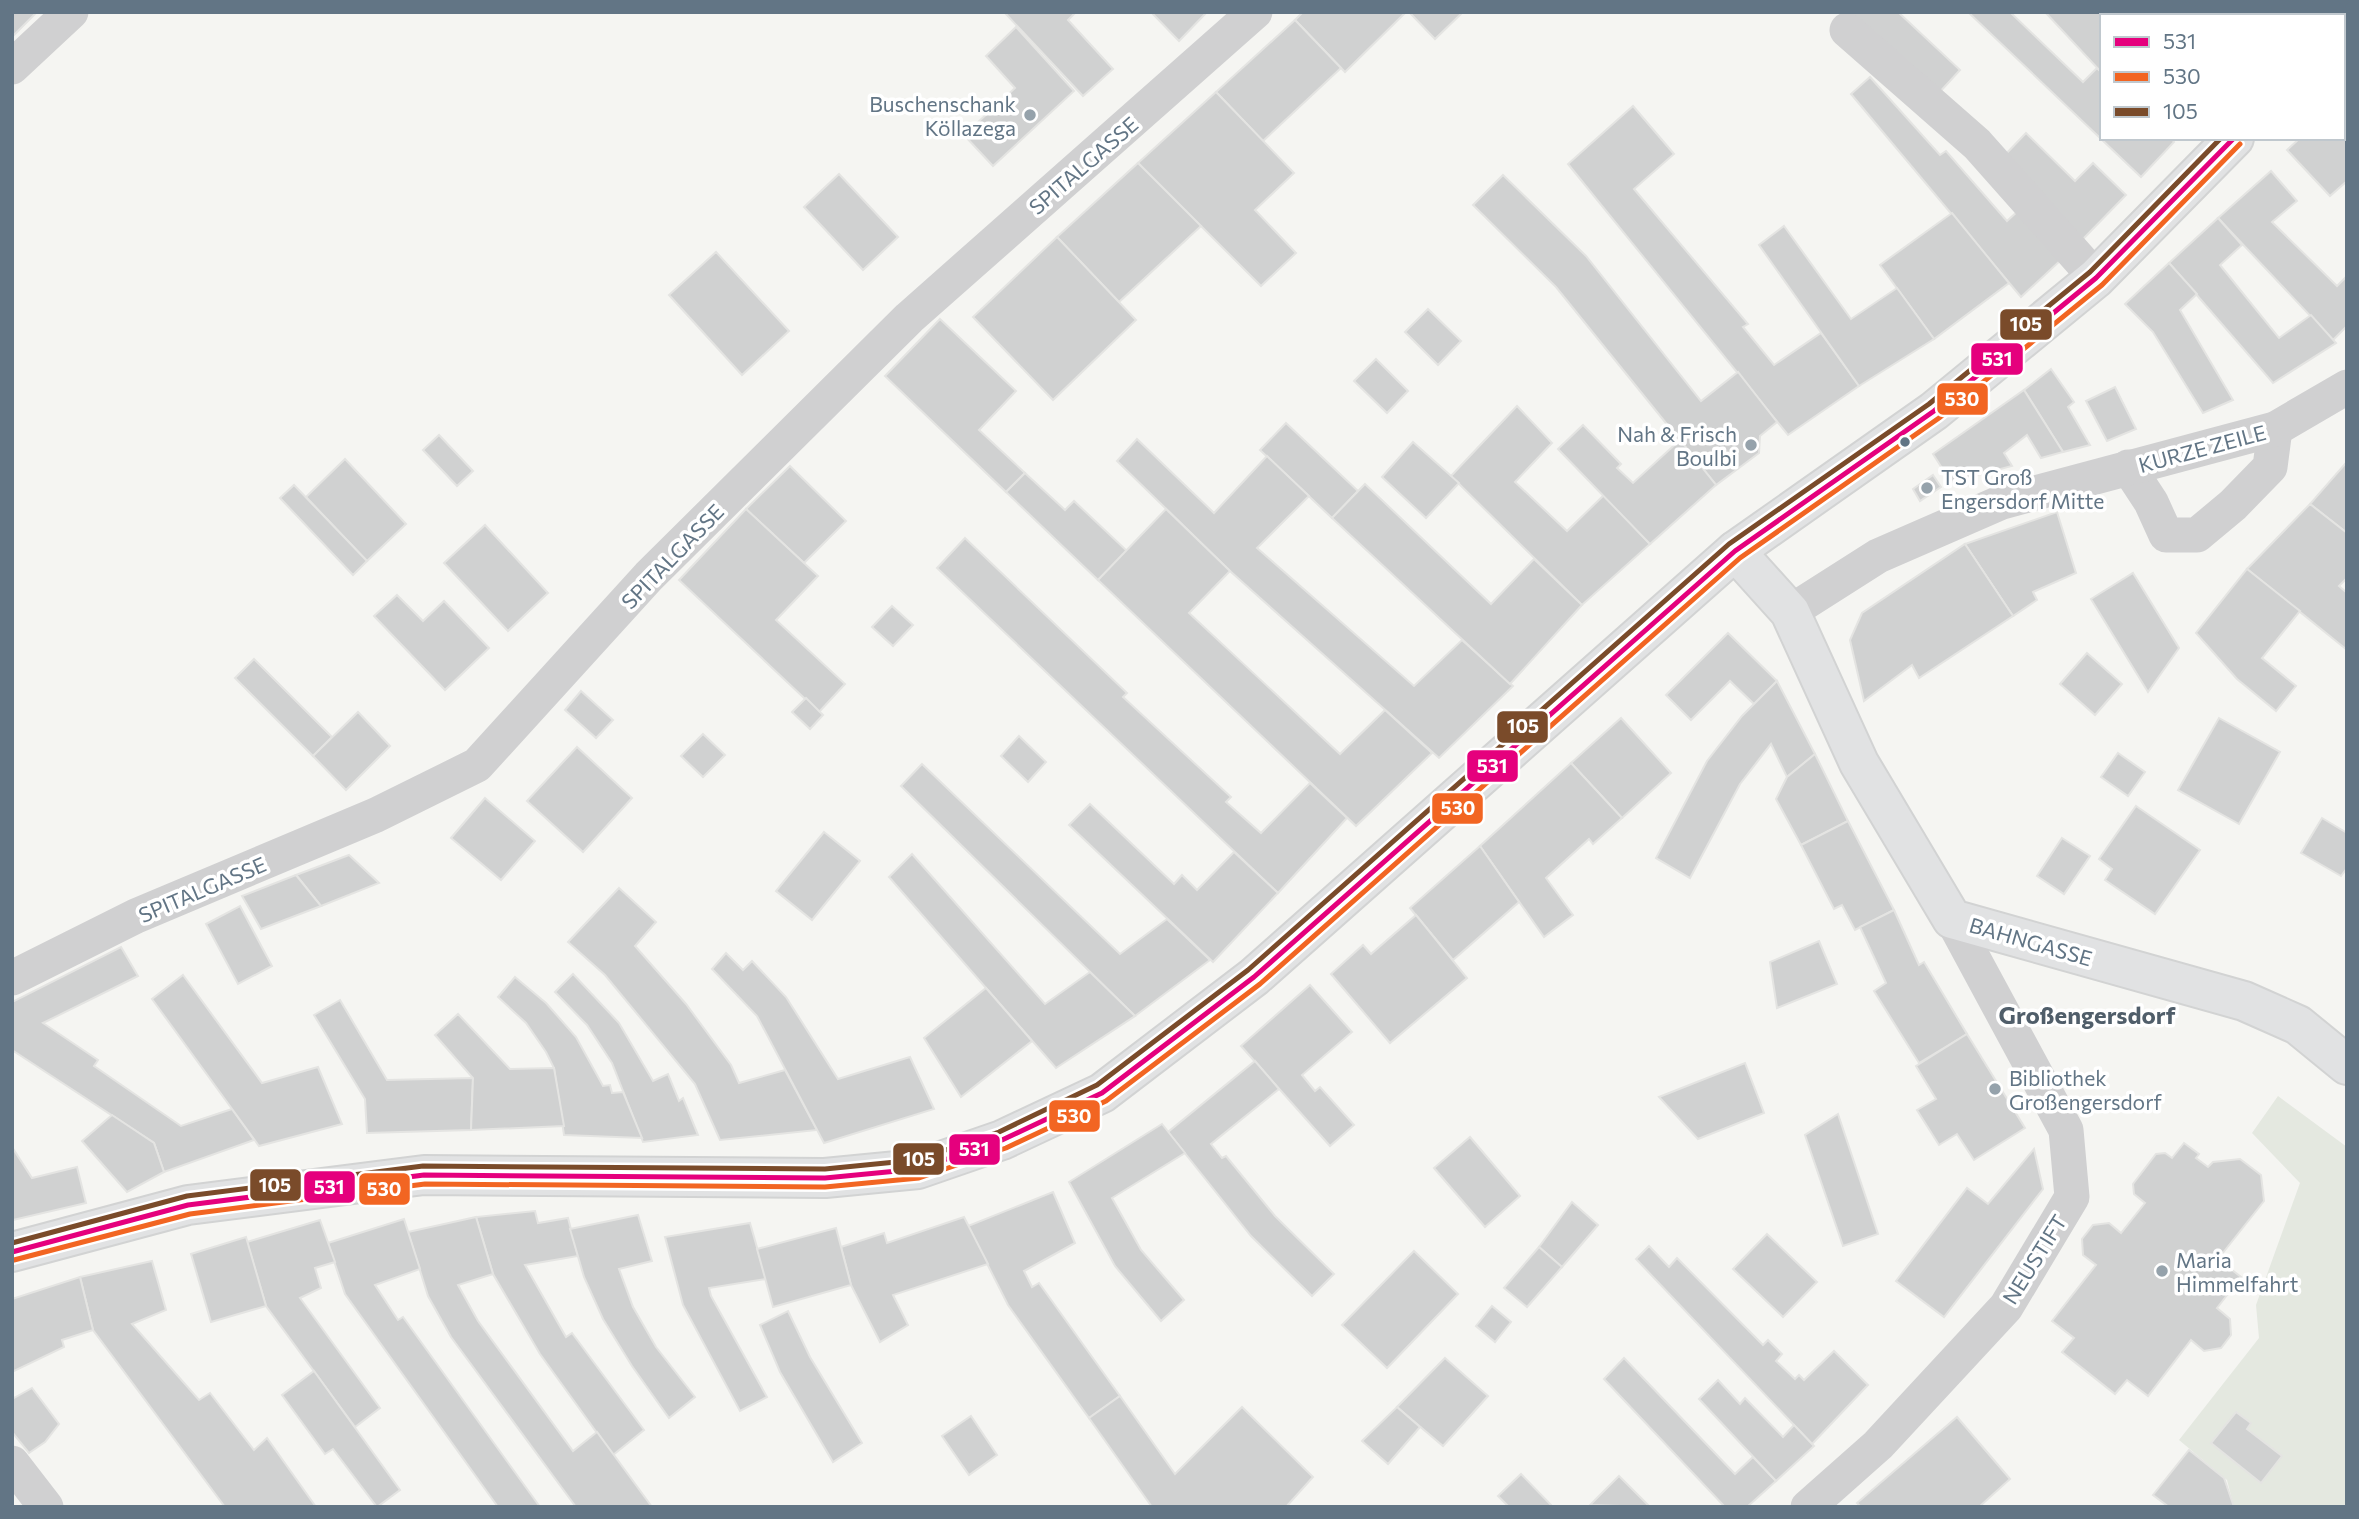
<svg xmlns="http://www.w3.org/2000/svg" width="2359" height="1519" viewBox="0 0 2359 1519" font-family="Commissioner,sans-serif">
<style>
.green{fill:#e4e8e0}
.building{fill:#d0d1d1;stroke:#e4e4e2;stroke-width:2}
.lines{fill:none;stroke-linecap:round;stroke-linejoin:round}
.secondary-casing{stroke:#d2d3d3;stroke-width:42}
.street{stroke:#d0d0d1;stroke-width:35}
.secondary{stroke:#e1e2e3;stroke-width:38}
.bus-1-casing{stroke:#fff;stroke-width:10}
.bus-2-casing{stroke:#fff;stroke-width:10}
.bus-3-casing{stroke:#fff;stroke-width:10}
.bus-1{stroke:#e5007d;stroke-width:5}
.bus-2{stroke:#f26522;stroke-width:5}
.bus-3{stroke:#7a4b2a;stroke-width:5}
.poi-dot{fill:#95a2ab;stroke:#fff;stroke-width:2.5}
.bus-dot{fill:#627585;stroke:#fff;stroke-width:2.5}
.labels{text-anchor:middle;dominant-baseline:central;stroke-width:7;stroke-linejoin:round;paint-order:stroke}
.poi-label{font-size:21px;fill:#627585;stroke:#fff;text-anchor:start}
.street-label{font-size:21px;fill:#627585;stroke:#fff}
.quarter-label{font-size:24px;font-weight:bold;fill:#505e6a;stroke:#fff}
.line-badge{stroke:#fff;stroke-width:2.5}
.badge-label{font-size:19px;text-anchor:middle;font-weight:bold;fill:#fff}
</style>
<rect width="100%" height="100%" fill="#f5f5f2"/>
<polygon class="green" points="2278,1096 2347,1147 2347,1507 2234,1507 2227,1480 2179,1440 2259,1338 2256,1305 2300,1183 2252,1133"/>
<g class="building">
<polygon points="12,12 37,12 12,37"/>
<polygon points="1004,12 1076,12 1068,20 1113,69 1083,96"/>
<polygon points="1151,12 1207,12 1179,41"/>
<polygon points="1303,12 1406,12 1345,72 1295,20"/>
<polygon points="1409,12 1463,12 1435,39"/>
<polygon points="1846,12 1898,12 1960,70 1937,95"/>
<polygon points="1968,12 2010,12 2083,82 2097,68 2102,73 2102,138 2171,138 2174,142 2141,177"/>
<polygon points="2045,12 2106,12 2110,16 2102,16 2102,73"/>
<polygon points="2161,12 2270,12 2274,16 2165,16"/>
<polygon points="1295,20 1341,68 1263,141 1216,92"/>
<polygon points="1016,27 1074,91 993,166 964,135 1015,88 986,56"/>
<polygon points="1870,77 1940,155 1946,151 2007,221 2019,210 2062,259 2021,297 1851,94"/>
<polygon points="1216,92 1294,173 1255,210 1296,253 1261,286 1138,163"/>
<polygon points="2347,95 2347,181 2330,196 2287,150 2300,138 2343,138 2343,98"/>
<polygon points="1633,106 1674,154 1634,189 1748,324 1743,327 1774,365 1821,333 1859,386 1788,435 1568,164"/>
<polygon points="2026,133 2075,181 2093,163 2126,195 2083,239 2001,159"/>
<polygon points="1138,163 1201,226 1119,302 1057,237"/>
<polygon points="2271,171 2297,201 2272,222 2337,286 2347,276 2347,326 2333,340 2218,218"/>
<polygon points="839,174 898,237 863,270 804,207"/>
<polygon points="1503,175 1586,256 1701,401 1738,372 1777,422 1760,436 1759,453 1716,485 1556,287 1473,205"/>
<polygon points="1952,213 2009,283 1934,339 1880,265"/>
<polygon points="2218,218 2242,245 2220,265 2279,338 2311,315 2336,343 2273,383 2169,263"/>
<polygon points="1784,226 1851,319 1897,288 1934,339 1859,386 1759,245"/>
<polygon points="1057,237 1136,320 1053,400 973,317"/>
<polygon points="716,252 789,331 742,375 669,295"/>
<polygon points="2169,263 2197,294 2180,310 2233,400 2203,413 2153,332 2125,304"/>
<polygon points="1428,309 1461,341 1438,365 1405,332"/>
<polygon points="940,319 1016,391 979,430 1025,473 1006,492 885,376"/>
<polygon points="1376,359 1408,391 1387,413 1354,381"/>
<polygon points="2051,369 2074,402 2068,407 2090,445 2063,452 2024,390"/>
<polygon points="2115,387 2136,429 2107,441 2086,401"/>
<polygon points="2024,390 2063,452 2041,458 2027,435 2004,453 2012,466 1951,482 1933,454"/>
<polygon points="1517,406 1552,443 1515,482 1567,531 1604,495 1650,544 1582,605 1451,476"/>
<polygon points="1286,423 1358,491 1332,518 1260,450"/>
<polygon points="1583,425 1621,464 1617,468 1633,483 1680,440 1716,485 1650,544 1558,449"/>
<polygon points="439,435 473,471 457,486 423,450"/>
<polygon points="1137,439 1214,513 1267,456 1309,496 1257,548 1414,686 1462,640 1513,686 1439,758 1230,571 1117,461"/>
<polygon points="1413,442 1459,483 1426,518 1382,477"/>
<polygon points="345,459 406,524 367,561 306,497"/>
<polygon points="2345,464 2347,465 2347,533 2310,504"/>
<polygon points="790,466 846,521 804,563 746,509"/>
<polygon points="1025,473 1065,510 1074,501 1127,551 1098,580 1006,492"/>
<polygon points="1933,475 1941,487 1920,501 1913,489"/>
<polygon points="1365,484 1491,604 1534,559 1582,605 1510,684 1332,518"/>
<polygon points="294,485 367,561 353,575 280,498"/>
<polygon points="2310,504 2347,533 2347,578 2339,586 2347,593 2347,650 2247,569"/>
<polygon points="746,509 818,576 776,620 845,684 819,712 679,580"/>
<polygon points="1166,509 1230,571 1189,613 1340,754 1385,710 1432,753 1356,826 1098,580"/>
<polygon points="2057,512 2076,573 2033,592 2037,600 2013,616 1965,544"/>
<polygon points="485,525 548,593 508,631 444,563"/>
<polygon points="965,538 1127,693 1123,697 1231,797 1226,802 1261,833 1310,783 1347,818 1278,893 937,568"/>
<polygon points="1965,544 2013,616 1919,678 1912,665 1864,701 1850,640 1862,613"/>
<polygon points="2247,569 2300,611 2262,658 2296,686 2276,711 2237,679 2196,633"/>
<polygon points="2133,573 2179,648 2148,692 2091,599"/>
<polygon points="397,595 423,621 444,601 489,648 445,690 374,616"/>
<polygon points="892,606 913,625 893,646 872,627"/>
<polygon points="1728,633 1777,681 1754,704 1730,681 1691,720 1666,695"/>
<polygon points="2087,653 2122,684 2095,715 2060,684"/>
<polygon points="254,659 332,737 313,756 235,678"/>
<polygon points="1777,681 1815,754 1787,777 1771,744 1740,784 1690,878 1656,858 1707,761 1742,716"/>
<polygon points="581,691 613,720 596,738 565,710"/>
<polygon points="806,698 823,715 810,729 792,712"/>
<polygon points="358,712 390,746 346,790 313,756"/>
<polygon points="1621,718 1671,773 1622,818 1571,763"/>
<polygon points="2219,718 2280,752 2239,824 2178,790"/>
<polygon points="703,734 725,755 703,777 681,756"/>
<polygon points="1019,736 1046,762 1028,782 1001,756"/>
<polygon points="577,747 632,798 583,852 527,801"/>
<polygon points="2118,753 2145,772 2128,796 2101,777"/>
<polygon points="1815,754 1848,821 1801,845 1776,799 1787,777"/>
<polygon points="1571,763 1622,818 1593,844 1589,839 1546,878 1573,915 1544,937 1480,846"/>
<polygon points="922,764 1120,954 1167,919 1210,960 1135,1016 901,786"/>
<polygon points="485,798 535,841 501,880 451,838"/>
<polygon points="1090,804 1174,884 1182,875 1197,890 1234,852 1278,893 1213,962 1069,825"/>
<polygon points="2136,806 2200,850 2155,914 2105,880 2112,869 2099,859"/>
<polygon points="2322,818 2347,833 2347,868 2341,876 2301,853"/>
<polygon points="1848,821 1894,910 1855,930 1842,905 1834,909 1801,845"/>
<polygon points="824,832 860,861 812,920 776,891"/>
<polygon points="2062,838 2090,856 2064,894 2037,876"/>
<polygon points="1480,846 1519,902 1453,960 1410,908"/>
<polygon points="912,854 1045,1004 1090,972 1135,1016 1056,1068 889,877"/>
<polygon points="349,855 379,883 321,906 296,875"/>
<polygon points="296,875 321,906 261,929 242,896"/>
<polygon points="619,888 656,922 635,946 686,1004 731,1065 739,1083 785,1070 817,1130 720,1140 695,1084 605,975 568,942"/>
<polygon points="240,906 272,966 238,984 206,924"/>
<polygon points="1894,910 1919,965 1924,962 1967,1034 1919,1063 1874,991 1886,983 1860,927"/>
<polygon points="1416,915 1467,978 1390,1043 1331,974 1363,945 1371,954"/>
<polygon points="1819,941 1837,984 1777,1008 1770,962"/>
<polygon points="121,947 138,976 43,1023 98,1060 94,1066 181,1126 232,1109 254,1140 164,1172 154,1143 12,1050 12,1002"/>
<polygon points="726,953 743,970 752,961 786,997 838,1079 910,1057 934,1109 824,1143 757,1016 712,969"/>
<polygon points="573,974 619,1023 653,1081 668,1074 679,1101 683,1098 698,1135 643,1142 612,1063 587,1025 555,992"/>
<polygon points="183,975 262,1083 318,1067 342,1124 259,1146 152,999"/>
<polygon points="515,977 546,1003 576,1037 603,1086 610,1085 612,1093 623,1092 642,1138 564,1135 554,1068 546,1052 526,1023 498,997"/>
<polygon points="1310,985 1352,1032 1302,1075 1315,1091 1320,1087 1354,1125 1330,1146 1241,1046"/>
<polygon points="986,988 1032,1041 961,1097 924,1038"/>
<polygon points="340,1000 387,1080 473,1078 471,1130 367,1133 365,1099 314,1015"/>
<polygon points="458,1014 510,1069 554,1068 564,1126 471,1130 473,1078 435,1035"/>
<polygon points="1967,1034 2025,1128 1974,1160 1957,1134 1939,1145 1917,1110 1936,1099 1916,1066"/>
<polygon points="1255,1061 1279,1089 1211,1144 1222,1158 1226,1156 1275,1216 1334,1274 1312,1296 1251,1236 1168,1132"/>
<polygon points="1745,1063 1764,1113 1698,1139 1659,1097"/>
<polygon points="1838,1114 1878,1234 1843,1246 1805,1135"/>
<polygon points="112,1115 154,1143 164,1172 127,1192 82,1141"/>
<polygon points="1162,1124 1185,1153 1112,1198 1141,1250 1184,1300 1161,1321 1115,1266 1069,1182"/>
<polygon points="1470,1137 1520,1196 1485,1227 1434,1168"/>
<polygon points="2184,1143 2199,1154 2196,1158 2208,1167 2213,1162 2240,1159 2261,1175 2264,1201 2218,1259 2241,1277 2217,1308 2230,1319 2231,1335 2221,1348 2204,1351 2191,1340 2148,1396 2127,1380 2115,1394 2062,1352 2074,1338 2052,1321 2096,1265 2083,1255 2082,1239 2093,1225 2109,1223 2121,1233 2145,1203 2134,1194 2133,1184 2156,1154 2165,1153 2172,1158"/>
<polygon points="12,1147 32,1178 77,1167 86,1203 13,1220"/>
<polygon points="2034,1149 2043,1189 1944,1317 1896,1281 1967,1188 1988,1204"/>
<polygon points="1053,1192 1075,1243 1024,1271 1032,1287 1039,1283 1120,1396 1089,1418 1008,1305 968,1226"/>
<polygon points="1572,1202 1598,1225 1562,1267 1539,1247"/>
<polygon points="535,1211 538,1223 568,1218 578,1256 525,1265 566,1337 572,1333 644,1430 613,1455 540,1354 493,1274 476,1217"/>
<polygon points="638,1215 652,1261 619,1269 633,1307 656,1347 695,1397 669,1418 632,1366 603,1319 584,1277 570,1229"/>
<polygon points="476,1217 493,1274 458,1285 478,1321 573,1451 597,1432 652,1507 576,1507 451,1337 428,1296 408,1232"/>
<polygon points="964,1217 988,1264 893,1295 908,1325 880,1342 851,1285 841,1247 884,1233 887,1243"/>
<polygon points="404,1219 420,1269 375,1285 398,1320 403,1317 540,1507 498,1507 345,1294 328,1243"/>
<polygon points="320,1220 335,1262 315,1268 321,1288 300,1298 380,1408 355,1427 266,1306 247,1242"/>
<polygon points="750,1223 766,1279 709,1288 711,1296 767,1397 740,1411 683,1305 665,1237"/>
<polygon points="836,1228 851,1285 773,1307 757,1249"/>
<polygon points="1767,1234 1817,1282 1783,1317 1733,1269"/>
<polygon points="246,1237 266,1306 211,1322 191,1254"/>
<polygon points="1649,1246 1669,1267 1677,1258 1763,1345 1768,1340 1782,1354 1776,1361 1795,1379 1799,1375 1804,1380 1834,1351 1868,1385 1812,1444 1636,1259"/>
<polygon points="1539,1247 1562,1267 1527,1307 1504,1288"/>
<polygon points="1414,1251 1458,1294 1387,1368 1342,1325"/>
<polygon points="152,1261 166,1310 132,1324 199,1400 210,1393 254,1450 267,1438 316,1507 225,1507 93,1330 80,1277"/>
<polygon points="80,1277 93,1330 62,1340 64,1347 12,1372 12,1299"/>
<polygon points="1492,1306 1511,1322 1495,1342 1476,1326"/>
<polygon points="788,1311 810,1357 862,1443 833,1462 780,1372 760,1325"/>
<polygon points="1445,1358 1488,1396 1443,1446 1397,1407"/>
<polygon points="1624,1358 1735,1474 1753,1457 1776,1481 1747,1507 1725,1507 1604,1379"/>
<polygon points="314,1371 400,1490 377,1507 333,1449 325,1454 282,1395"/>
<polygon points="1718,1380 1740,1404 1745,1398 1783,1437 1794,1425 1814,1446 1776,1481 1699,1399"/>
<polygon points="32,1388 59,1424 45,1442 29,1453 12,1432 12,1395 14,1398"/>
<polygon points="1120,1396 1175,1474 1242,1407 1313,1477 1286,1507 1152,1507 1089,1418"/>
<polygon points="1397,1407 1420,1427 1388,1464 1362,1441"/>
<polygon points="2236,1412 2251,1423 2247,1429 2282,1456 2261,1483 2211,1443"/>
<polygon points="971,1416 997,1455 969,1475 942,1436"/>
<polygon points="1957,1417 2010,1479 1979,1507 1861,1507 1857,1503"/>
<polygon points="2189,1450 2224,1478 2234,1507 2169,1507 2153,1495"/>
<polygon points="1521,1474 1553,1507 1509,1507 1498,1496"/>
<polygon points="1619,1476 1650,1507 1590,1505"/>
</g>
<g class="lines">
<g class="secondary-casing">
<g id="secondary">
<polyline points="2343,29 2347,25"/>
<polyline points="1735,551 1790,612 1859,763 1952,919 2244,1001 2298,1025 2347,1065"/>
<polyline points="12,1252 188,1205 424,1175 825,1178 918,1169 1002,1140 1102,1093 1254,977 1735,551 1934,411 2096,278 2234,138"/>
</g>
</g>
<g class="street">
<polyline points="1847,30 1977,144 2096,278"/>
<polyline points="12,67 71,12"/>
<polyline points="2128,467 2151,502 2166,535 2197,535 2233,505 2270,467 2275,429"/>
<polyline points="1790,612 1878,556 2002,502 2275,429 2347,387"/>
<polyline points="12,978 136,916 376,815 477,765 649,576 909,318 1255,12"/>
<polyline points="12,1463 46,1507"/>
<polyline points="1808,1507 1878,1445 2006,1307 2072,1197 2066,1130 1952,919"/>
</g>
<use href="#secondary" class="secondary"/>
<g class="bus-1-casing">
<polyline id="bus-1" points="12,1252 188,1205 424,1175 825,1178 918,1169 1002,1140 1102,1093 1254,977 1735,551 1934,411 2096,278 2234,138"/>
</g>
<g class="bus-2-casing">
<polyline id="bus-2" points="14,1260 190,1214 425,1184 825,1187 919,1178 1006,1148 1106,1101 1260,984 1740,558 1939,418 2102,285 2240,144"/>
</g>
<g class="bus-3-casing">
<polyline id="bus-3" points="12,1243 187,1196 423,1166 825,1169 916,1160 999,1132 1097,1085 1248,970 1729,544 1929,404 2090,272 2221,138"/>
</g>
<use href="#bus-1" class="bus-1"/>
<use href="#bus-2" class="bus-2"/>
<use href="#bus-3" class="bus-3"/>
</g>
<g class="poi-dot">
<circle cx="1030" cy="115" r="7"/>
<circle cx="1751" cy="445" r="7"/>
<circle cx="1927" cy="488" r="7"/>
<circle cx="1995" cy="1089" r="7"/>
<circle cx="2162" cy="1271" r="7"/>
</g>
<circle class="bus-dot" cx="1905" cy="442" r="6"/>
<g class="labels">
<g class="poi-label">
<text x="1016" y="103" text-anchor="end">Buschenschank<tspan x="1016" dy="24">Köllazega</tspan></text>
<text x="1737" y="433" text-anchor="end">Nah &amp; Frisch<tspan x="1737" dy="24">Boulbi</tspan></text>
<text x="1941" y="476">TST Groß<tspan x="1941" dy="24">Engersdorf Mitte</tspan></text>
<text x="2009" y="1077">Bibliothek<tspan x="2009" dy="24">Großengersdorf</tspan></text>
<text x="2176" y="1259">Maria<tspan x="2176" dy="24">Himmelfahrt</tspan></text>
</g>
<g class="street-label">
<text transform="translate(1083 165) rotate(-41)">SPITALGASSE</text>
<text transform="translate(2202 448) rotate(-15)">KURZE ZEILE</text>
<text transform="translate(672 556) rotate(-46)">SPITALGASSE</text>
<text transform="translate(202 889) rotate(-23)">SPITALGASSE</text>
<text transform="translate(2031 941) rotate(16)">BAHNGASSE</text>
<text transform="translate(2034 1259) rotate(-58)">NEUSTIFT</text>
</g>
<g class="quarter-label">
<text x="2087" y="1014">Großengersdorf</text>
</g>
</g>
<g class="line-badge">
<rect x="1999" y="308" width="54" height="33" rx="7" fill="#7a4b2a"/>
<rect x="1970" y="342" width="54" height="34" rx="7" fill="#e5007d"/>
<rect x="1936" y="382" width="53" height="34" rx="7" fill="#f26522"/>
<rect x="1496" y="710" width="53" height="34" rx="7" fill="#7a4b2a"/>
<rect x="1466" y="749" width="53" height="34" rx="7" fill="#e5007d"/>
<rect x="1431" y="792" width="53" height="33" rx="7" fill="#f26522"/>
<rect x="1048" y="1099" width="53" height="34" rx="7" fill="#f26522"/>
<rect x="948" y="1133" width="53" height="33" rx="7" fill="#e5007d"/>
<rect x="892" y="1142" width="53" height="34" rx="7" fill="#7a4b2a"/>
<rect x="249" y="1168" width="53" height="34" rx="7" fill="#7a4b2a"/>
<rect x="303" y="1170" width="53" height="34" rx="7" fill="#e5007d"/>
<rect x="358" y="1172" width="53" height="34" rx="7" fill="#f26522"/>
</g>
<g class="badge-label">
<text x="2026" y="331">105</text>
<text x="1997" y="366">531</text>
<text x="1962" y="406">530</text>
<text x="1523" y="733">105</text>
<text x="1492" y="773">531</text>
<text x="1458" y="815">530</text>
<text x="1074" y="1123">530</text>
<text x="974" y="1156">531</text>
<text x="919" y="1166">105</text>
<text x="275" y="1192">105</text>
<text x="329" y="1194">531</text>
<text x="384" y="1196">530</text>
</g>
<rect width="2359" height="1519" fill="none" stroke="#627585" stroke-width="28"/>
<rect x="2100" y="14" width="245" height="126" fill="#ffffff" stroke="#c0c8ce" stroke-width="2"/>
<rect x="2114" y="37" width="35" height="10" fill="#e5007d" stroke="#c0c8ce" stroke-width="2"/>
<text x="2163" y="49" font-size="21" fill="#627585">531</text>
<rect x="2114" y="72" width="35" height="10" fill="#f26522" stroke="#c0c8ce" stroke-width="2"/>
<text x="2163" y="84" font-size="21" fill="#627585">530</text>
<rect x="2114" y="107" width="35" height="10" fill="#7a4b2a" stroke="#c0c8ce" stroke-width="2"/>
<text x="2163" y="119" font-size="21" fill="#627585">105</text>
</svg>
